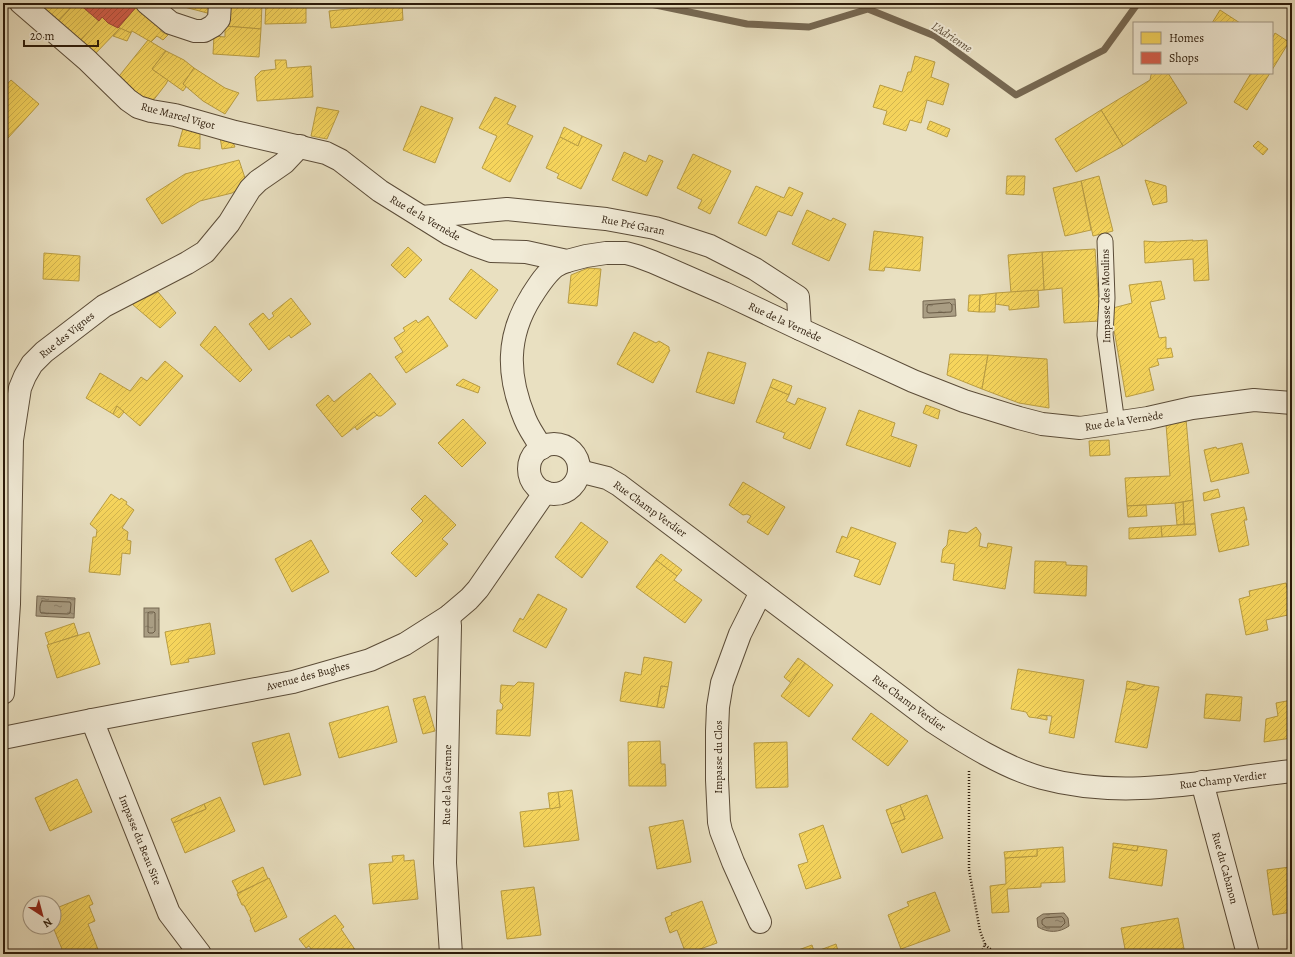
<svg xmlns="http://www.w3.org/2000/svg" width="1295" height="957" viewBox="0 0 1295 957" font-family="Alegreya,serif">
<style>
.water{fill:url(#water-ripples);stroke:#776953}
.homes{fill:url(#homes-hatch);stroke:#b99d43}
.shops{fill:url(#shops-hatch);stroke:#a34b39}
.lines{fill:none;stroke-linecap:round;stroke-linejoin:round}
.shore{stroke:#6a5c46;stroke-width:1}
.stream{stroke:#776953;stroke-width:7}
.service-casing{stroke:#5b4c38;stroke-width:17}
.minor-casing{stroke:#5b4c38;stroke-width:24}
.path{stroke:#2c1b0a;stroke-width:2.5;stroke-dasharray:1 2;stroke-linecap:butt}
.service{stroke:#f1ebd7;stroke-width:15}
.minor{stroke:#f1ebd7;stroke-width:22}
.labels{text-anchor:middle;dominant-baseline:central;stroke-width:4;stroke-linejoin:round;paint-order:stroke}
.street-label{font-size:11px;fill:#2c1b0a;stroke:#f1ebd7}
.water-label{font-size:12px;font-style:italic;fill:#5e4f3a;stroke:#f1ebd7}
</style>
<defs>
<pattern id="water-ripples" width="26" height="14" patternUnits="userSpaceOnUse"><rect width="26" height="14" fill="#a99d83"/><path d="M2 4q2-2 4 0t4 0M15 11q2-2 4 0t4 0" fill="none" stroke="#8a7f69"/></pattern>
<pattern id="homes-hatch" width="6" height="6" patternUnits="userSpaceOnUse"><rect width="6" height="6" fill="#f6d55c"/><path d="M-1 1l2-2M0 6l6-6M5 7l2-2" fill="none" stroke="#d3b64f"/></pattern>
<pattern id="shops-hatch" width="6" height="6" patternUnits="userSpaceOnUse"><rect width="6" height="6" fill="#d6604d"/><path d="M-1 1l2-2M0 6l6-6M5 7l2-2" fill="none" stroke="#ae4e3e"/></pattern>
</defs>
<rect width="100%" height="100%" fill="#e9e0c1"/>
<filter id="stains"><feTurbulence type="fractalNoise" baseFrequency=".005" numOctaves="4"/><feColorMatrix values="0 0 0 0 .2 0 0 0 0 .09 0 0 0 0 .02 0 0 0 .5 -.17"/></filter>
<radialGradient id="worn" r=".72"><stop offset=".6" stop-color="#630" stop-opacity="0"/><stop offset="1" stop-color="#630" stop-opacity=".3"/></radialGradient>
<g class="water">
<polygon points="955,299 956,316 923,318 923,301"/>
<polygon points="37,596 75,598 74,618 36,616"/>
<rect x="144" y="608" width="15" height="29"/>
<path d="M1064,913L1068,918L1069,926C1059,933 1048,933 1038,927L1037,918L1043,914Z"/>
</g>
<g class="homes">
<polygon points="44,3 75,3 57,23 40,8"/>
<polygon points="75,3 78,3 99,21 79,42 57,23"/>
<polygon points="173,3 215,3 211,14 173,4"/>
<polygon points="225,3 262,3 261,29 225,26"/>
<polygon points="266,3 306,3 306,23 265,24"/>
<polygon points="387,3 402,3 403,20 331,28 329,11 367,7 367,4"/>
<polygon points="138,5 149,14 162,32 168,35 163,40 157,36 151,42 132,31 131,33 118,28"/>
<polygon points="1220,10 1240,23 1212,23"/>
<polygon points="102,17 108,23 120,28 93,56 79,42"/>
<polygon points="225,26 261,29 259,57 213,54 214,36 225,37"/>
<polygon points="120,28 131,33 127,41 113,36"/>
<polygon points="1275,33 1289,42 1272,70 1272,39"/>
<polygon points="148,40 166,51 152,69 168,80 166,84 152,102 133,93 116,80"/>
<polygon points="166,51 184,60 194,68 183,84 186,87 183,91 152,69"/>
<polygon points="915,56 935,62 931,77 949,84 943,105 927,100 921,123 910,120 906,131 883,124 887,111 873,107 880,85 902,92 908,72 911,72"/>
<polygon points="275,60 286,60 287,68 311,66 313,97 257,101 255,77 261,71 276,69"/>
<polygon points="194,68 225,88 239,93 225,114 203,101 183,84"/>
<polygon points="1152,73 1168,73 1187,103 1123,146 1101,110 1150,80 1151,75"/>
<polygon points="1251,73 1270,73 1247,110 1234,102"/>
<polygon points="11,80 39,104 8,138 3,133 3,89"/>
<polygon points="495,97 516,106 507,124 533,136 510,182 482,168 497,136 479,128"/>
<polygon points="421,106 453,118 435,163 403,150"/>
<polygon points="317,107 339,111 327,139 311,136"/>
<polygon points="1101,110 1123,146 1076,172 1055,139"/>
<polygon points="930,121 950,129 947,137 927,129"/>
<polygon points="184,125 200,130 200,149 178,146"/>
<polygon points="564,127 582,136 578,146 560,137"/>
<polygon points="582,136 602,145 581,189 557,178 559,174 546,168 560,137 578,146"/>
<polygon points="220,137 232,140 235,147 222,149"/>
<polygon points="1258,141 1268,149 1263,155 1253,146"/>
<polygon points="624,152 646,162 649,155 663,161 647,196 612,180"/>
<polygon points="693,154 731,171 710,214 698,208 702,200 677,188"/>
<polygon points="239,160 247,184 232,193 200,201 162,224 146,199 185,174"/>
<polygon points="1007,176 1025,176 1024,195 1006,194"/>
<polygon points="1099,176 1113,231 1093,236 1081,181"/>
<polygon points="1145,180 1166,186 1167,202 1153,205"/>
<polygon points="1081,181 1091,230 1065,236 1053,188"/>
<polygon points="756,186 784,198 789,187 803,193 792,216 778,211 766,236 738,223"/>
<polygon points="807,210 831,221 833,218 846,224 829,261 792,244"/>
<polygon points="874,231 923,237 920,271 885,267 884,271 869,270"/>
<polygon points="1193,240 1193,241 1207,240 1209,280 1194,281 1193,259 1145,263 1144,241 1158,242"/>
<polygon points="408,247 422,260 405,278 391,265"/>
<polygon points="1095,249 1100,321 1064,323 1062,288 1044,290 1042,252"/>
<polygon points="1042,252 1044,290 1011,293 1008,255"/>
<polygon points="44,253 80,256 79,281 43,279"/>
<polygon points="588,268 601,269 597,306 568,303 571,275"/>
<polygon points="471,269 498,290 476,319 449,299"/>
<polygon points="1161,281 1165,299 1150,302 1159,338 1166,337 1166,349 1171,348 1173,357 1157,359 1159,365 1149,368 1154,390 1126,397 1112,319 1113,308 1132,303 1129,285"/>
<polygon points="1038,290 1039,307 1009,310 1009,306 995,304 996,293"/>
<polygon points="158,292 176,313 160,328 132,304"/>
<polygon points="996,293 995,312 979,312 980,295"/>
<polygon points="969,295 980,295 979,312 968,311"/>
<polygon points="291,298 311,324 291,338 289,335 269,350 249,324 263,313 269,320 274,316 272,313"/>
<polygon points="428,316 448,346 406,373 395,357 403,352 394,338 405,331 403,328 416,320 418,323"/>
<polygon points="215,326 252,370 240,382 200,345"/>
<polygon points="634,332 656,343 659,341 669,347 669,350 670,350 653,383 617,364"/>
<polygon points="708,352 746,363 734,404 696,392"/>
<polygon points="950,354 988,355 982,389 947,375"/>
<polygon points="988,355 1047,359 1049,408 1019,403 982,389"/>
<polygon points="165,361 183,376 140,426 117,406 113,414 86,398 100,373 130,391 141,377 147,381"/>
<polygon points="370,373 396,404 381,416 378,416 374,412 342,437 316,405 328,395 334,402"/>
<polygon points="463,379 480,387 478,393 456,385"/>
<polygon points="773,379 792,386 789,395 770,387"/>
<polygon points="770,387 789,395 786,401 795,405 798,398 826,408 810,449 783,438 785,433 756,422"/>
<polygon points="926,405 940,410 938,419 923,413"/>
<polygon points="117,406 124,412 119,418 113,414"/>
<polygon points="859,410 895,423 891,436 917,445 910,467 846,445"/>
<polygon points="374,412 377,415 357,430 355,427"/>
<polygon points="463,419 486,443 462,467 438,443"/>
<polygon points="1186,419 1193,500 1177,503 1127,506 1125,478 1170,476 1166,424"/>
<polygon points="1109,440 1110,455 1090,456 1089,441"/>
<polygon points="1242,443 1249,473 1211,482 1204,450 1216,447 1217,449"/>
<polygon points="743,482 785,507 768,535 747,522 751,516 747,514 743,515 729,505"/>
<polygon points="1218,489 1220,497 1204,501 1203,493"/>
<polygon points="111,494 120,500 121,498 127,502 126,504 134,510 122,528 128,532 127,540 131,541 130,554 122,553 120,575 89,572 93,537 96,537 97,530 90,524"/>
<polygon points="425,495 456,525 442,539 448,544 416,577 391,553 423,521 411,509"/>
<polygon points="1193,500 1195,524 1184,524 1183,502"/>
<polygon points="1183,502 1184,524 1177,525 1175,503"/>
<polygon points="1146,505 1147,516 1128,517 1127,506"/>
<polygon points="1244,507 1247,520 1244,520 1249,545 1219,552 1211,514"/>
<polygon points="581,522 608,542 582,578 555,557"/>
<polygon points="1195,524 1196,535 1162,537 1161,526"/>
<polygon points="1161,526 1162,537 1129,539 1129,528"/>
<polygon points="851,527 896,543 880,585 854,576 860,560 836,552 842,536 847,538"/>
<polygon points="976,527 981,534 979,546 987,548 988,543 1012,547 1005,589 953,580 955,564 941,562 943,549 947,545 949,530 967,533"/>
<polygon points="311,540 329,572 292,592 275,559"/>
<polygon points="661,554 682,570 677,576 656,560"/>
<polygon points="656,560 677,576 674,580 702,600 685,623 636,587"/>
<polygon points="1035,561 1066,562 1066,565 1087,566 1086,596 1034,593"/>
<polygon points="1286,583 1292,609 1292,614 1266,620 1268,630 1246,635 1239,599 1250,596 1249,591"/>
<polygon points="538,594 567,609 546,648 513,631 520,618 523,620"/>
<polygon points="74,623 78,635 49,645 45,633"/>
<polygon points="210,623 215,654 188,659 189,662 171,665 165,632"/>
<polygon points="89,632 100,664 57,678 47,645"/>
<polygon points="644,657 672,662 668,687 661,686 657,707 620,701 625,672 641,675"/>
<polygon points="798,658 805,663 791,683 784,677"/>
<polygon points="805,663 833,685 809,717 781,696"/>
<polygon points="1018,669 1084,680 1074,738 1049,733 1052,716 1041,715 1037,718 1029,717 1026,712 1011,709"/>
<polygon points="1127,681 1145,685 1136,690 1126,689"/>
<polygon points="518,682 534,683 530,736 496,734 497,710 502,710 503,705 500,702 501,685 514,686"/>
<polygon points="1145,685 1159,687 1147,748 1115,742 1126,689 1136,690"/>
<polygon points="661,686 668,687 664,708 657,707"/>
<polygon points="1206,694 1242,697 1240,721 1204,718"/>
<polygon points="425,696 435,731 423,734 413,699"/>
<polygon points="1292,700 1292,738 1264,742 1266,719 1278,716 1276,703"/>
<polygon points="388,706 397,742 339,758 329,723"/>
<polygon points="871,713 908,741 888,766 852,739"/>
<polygon points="1041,715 1047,716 1047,720 1037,718"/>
<polygon points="289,733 301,775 264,785 252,743"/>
<polygon points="660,741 661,764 665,764 666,786 629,786 628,742"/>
<polygon points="787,742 788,787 756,788 754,743"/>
<polygon points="77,779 92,812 50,831 35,798"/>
<polygon points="572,790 579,840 524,847 520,812 560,807 558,792"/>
<polygon points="558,792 560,807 550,809 548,793"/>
<polygon points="927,795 943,838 902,853 891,824 905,819 900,805"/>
<polygon points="220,797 235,831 185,853 173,823 206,809 204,804"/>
<polygon points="204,804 206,809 173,823 171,819"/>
<polygon points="900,805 905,819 891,824 886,810"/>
<polygon points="683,820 691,862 657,869 649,827"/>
<polygon points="823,825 841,878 806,889 798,865 808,862 799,834"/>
<polygon points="1113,843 1138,846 1137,851 1113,847"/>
<polygon points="1138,846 1167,850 1162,886 1109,878 1113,847 1137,851"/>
<polygon points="1063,847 1065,882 1041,883 1041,887 1007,889 1009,912 992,913 990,886 1006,884 1005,858 1037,856 1037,849"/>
<polygon points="1037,849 1037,856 1005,858 1004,852"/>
<polygon points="404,855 404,861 414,860 418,899 373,904 369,864 393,862 392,856"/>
<polygon points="263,867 268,879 238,893 232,881"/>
<polygon points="1290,867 1290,873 1292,873 1292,912 1273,915 1267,870"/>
<polygon points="269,878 287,917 255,932 250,920 251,919 244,905 242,905 237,894"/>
<polygon points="534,887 541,935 507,939 501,891"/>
<polygon points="935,892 950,931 901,949 888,915 909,906 907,902"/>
<polygon points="89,895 93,904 89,906 95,921 88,924 99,952 94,954 64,954 53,927 54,909"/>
<polygon points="702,901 717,943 686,954 677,930 670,933 665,918 672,915 671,913"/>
<polygon points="335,915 344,927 341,929 358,954 315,954 309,946 306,948 299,939"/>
<polygon points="1178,918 1185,954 1125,954 1126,954 1121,928"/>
<polygon points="836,944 839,954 790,954 790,953 812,945 815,954 821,952 820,950"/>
</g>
<polygon class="shops" points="78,3 136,3 138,5 118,28 108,23 102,17 99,21"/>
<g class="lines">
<g class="shore">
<polygon points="950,303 952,305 952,310 951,312 929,313 927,312 927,307 928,305"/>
<path d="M42,601L70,602L71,604L70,613L68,614L41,613C39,610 40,603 42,601Z"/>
<polygon points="150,612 154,612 155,613 155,631 153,633 149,633 148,632 148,613"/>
<polygon points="1062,917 1064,919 1065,923 1061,927 1046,927 1042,924 1042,920 1045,918"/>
</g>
<polyline class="stream" points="646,3 747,24 809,27 868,9 935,36 1016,95 1104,50 1138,3"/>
<g class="service-casing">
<polyline id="service" points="1105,241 1107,298 1105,335 1117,424"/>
</g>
<g class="minor-casing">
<g id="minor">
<polyline points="21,3 87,60 128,100 138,107 151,111 175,115 235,132 326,153 340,160 380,191 449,234 474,245 491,251 526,252 567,261 586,256 606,253 626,253 637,256 653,262 724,293 800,329 913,381 964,401 1019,418 1042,424 1080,428 1148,418 1192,408 1254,400 1292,403"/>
<polyline points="147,3 171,23 195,31 204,31 213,26 219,19 220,3"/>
<polyline points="422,217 507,209 606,219 655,228 710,246 755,269 798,297 800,329"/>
<circle cx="554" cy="469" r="25"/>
<path d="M542,448C536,439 529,429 525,419C507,376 506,337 531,297C538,286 546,273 556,266C559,264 564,262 567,261"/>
<path d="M579,471L607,478L619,485L932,721C964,742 1005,768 1042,778C1126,801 1209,780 1292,771"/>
<polyline points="449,616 450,626 445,863 451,954"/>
<polyline points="3,693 9,604 12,440 20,388 25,376 32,364 44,352 104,306 187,263 205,252 229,223 250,189 258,181 284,163 300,146"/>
<polyline points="92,720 169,913 200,954"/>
<polyline points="3,738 92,720 293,682 370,660 405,644 449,616 469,599 478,589 545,492"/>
<polyline points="1202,782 1248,954"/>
<polyline points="760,922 733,862 721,831 719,822 717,780 717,731 718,707 722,683 740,634 761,592"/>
</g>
</g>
<g class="path">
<polyline points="969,771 969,870 980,931 985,944 981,954"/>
<polyline points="985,945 997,954"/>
</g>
<use href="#service" class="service"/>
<use href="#minor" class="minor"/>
</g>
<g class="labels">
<g class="street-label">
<text transform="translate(178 116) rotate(15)">Rue Marcel Vigot</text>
<text transform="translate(425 218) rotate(30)">Rue de la Vernède</text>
<text transform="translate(633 225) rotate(11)">Rue Pré Garan</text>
<text transform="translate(1106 296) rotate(-91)">Impasse des Moulins</text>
<text transform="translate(785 322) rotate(25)">Rue de la Vernède</text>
<text transform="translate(67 335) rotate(-39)">Rue des Vignes</text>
<text transform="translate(1124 421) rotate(-9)">Rue de la Vernède</text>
<text transform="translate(650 509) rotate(36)">Rue Champ Verdier</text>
<text transform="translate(308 676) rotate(-15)">Avenue des Bughes</text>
<text transform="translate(909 703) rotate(36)">Rue Champ Verdier</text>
<text transform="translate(718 757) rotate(-90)">Impasse du Clos</text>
<text transform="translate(1223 780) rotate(-7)">Rue Champ Verdier</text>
<text transform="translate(447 785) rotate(-89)">Rue de la Garenne</text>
<text transform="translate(140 840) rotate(68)">Impasse du Beau Site</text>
<text transform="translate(1225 868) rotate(75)">Rue du Cabanon</text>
</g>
<g class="water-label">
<text transform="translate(952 37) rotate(33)">L'Adrienne</text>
</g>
</g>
<rect width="1295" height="957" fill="none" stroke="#e9e0c1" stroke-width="16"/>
<rect x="4" y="4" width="1287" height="949" fill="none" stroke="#2c1b0a" stroke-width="2"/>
<rect x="8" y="8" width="1279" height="941" fill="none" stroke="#2c1b0a"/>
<rect x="1133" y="22" width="140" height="52" fill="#f1ebd7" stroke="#a29885"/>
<rect x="1141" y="32" width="20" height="12" fill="#f6d55c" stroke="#a29885"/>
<text x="1169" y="42" font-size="12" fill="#2c1b0a">Homes</text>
<rect x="1141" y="52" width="20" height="12" fill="#d6604d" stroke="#a29885"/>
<text x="1169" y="62" font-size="12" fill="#2c1b0a">Shops</text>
<g transform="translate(42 915) rotate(144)"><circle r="19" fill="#f1ebd7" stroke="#a29885"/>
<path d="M0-3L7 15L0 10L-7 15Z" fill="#8f2418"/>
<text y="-6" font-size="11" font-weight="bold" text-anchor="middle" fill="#2c1b0a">N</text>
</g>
<path d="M24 40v6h74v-6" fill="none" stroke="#2c1b0a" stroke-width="2"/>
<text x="30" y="40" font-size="12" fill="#2c1b0a" stroke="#f1ebd7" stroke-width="3" paint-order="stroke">20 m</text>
<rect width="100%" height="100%" filter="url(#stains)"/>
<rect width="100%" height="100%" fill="url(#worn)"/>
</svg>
